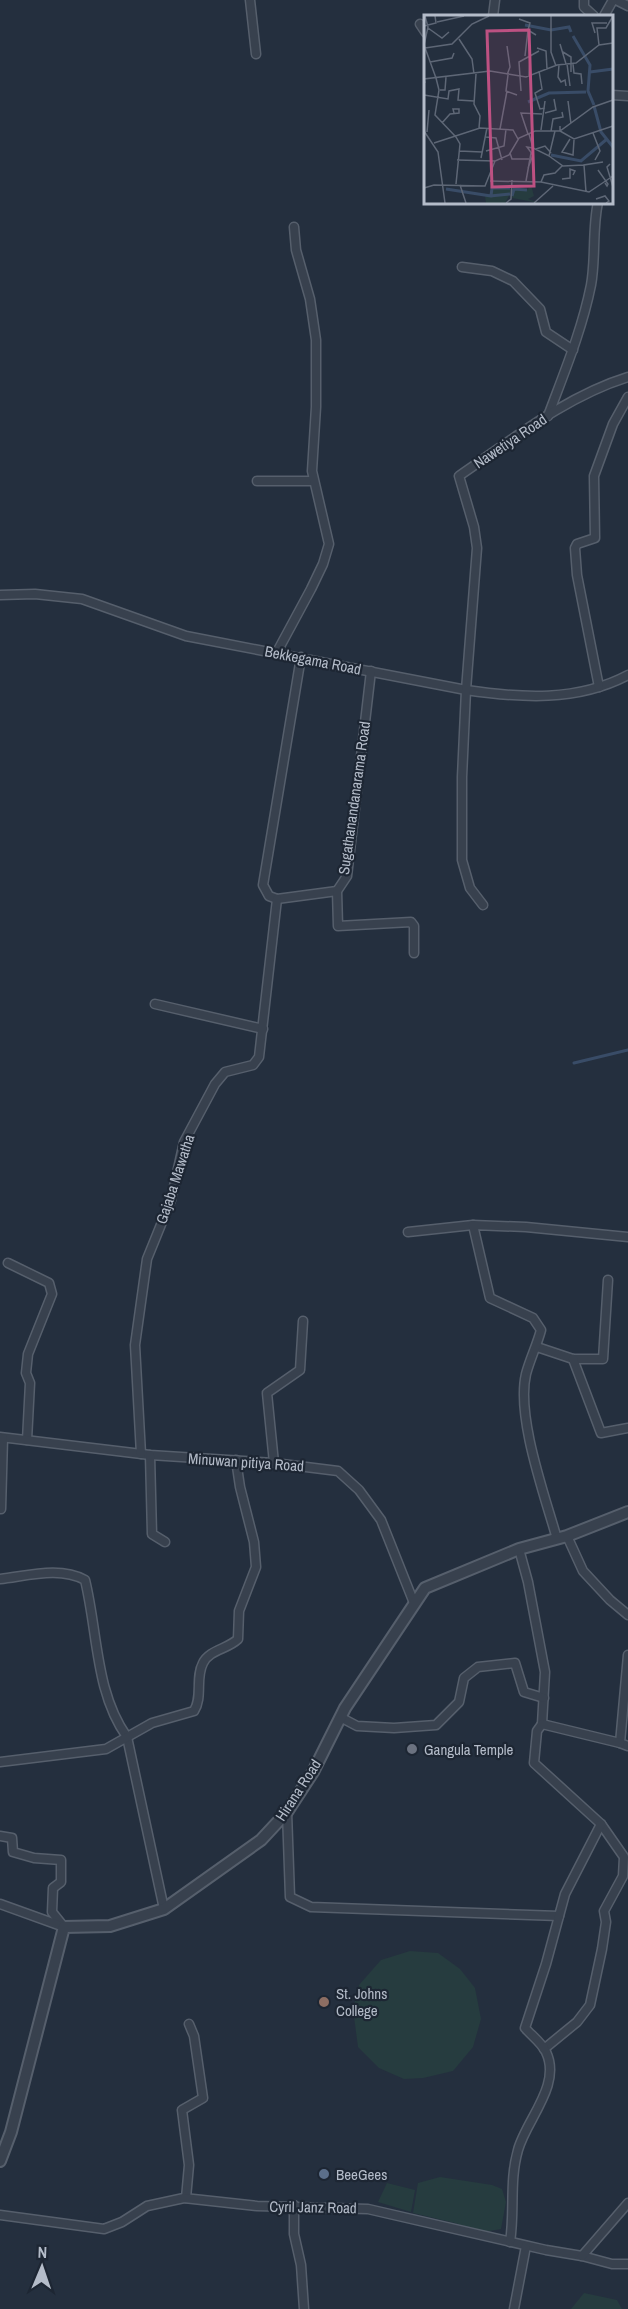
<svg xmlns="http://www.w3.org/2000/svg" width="628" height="2309" viewBox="0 0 628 2309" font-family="'Archivo Narrow',sans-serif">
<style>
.green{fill:#263c3f}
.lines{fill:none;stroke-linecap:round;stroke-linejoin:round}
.stream{stroke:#394c67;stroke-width:3}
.minor-casing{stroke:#565f6c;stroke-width:11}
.tertiary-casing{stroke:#565f6c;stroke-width:14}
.minor{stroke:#38414e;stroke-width:8}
.tertiary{stroke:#38414e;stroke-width:10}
.worship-dot{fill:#6b7280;stroke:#1d2633;stroke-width:2}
.education-dot{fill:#8d6e63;stroke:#1d2633;stroke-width:2}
.service-dot{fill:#5c6f8a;stroke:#1d2633;stroke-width:2}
.labels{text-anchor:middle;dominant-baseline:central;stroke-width:4.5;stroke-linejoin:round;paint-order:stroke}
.street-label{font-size:15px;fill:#b4bcc9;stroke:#1d2633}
.poi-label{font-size:15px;fill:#b4bcc9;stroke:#1d2633;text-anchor:start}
.inset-river{fill:none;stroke:#394c67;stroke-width:3}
.inset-road{fill:none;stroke:#5e6776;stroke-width:1.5}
.view{fill:#bd5182;fill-opacity:0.15;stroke:#bd5182;stroke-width:3}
.inset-edge{fill:none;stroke:#b4bcc9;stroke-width:3}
</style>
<rect width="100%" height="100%" fill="#242f3e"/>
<g class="green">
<polygon points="410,1951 438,1953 460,1969 475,1988 481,2019 473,2047 453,2071 423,2078 404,2079 379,2068 358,2047 353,2009 359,1985 381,1960"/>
<polygon points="440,2177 492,2185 502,2189 506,2202 501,2229 483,2232 455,2223 413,2213 418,2183"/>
<polygon points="387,2183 415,2190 411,2212 378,2202"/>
<polygon points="584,2293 617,2300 622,2309 571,2309"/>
</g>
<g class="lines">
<polyline class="stream" points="574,1063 628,1050"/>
<g class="minor-casing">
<g id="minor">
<polyline points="250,0 256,54"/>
<polyline points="584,0 584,7 594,16"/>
<polyline points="616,0 628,6"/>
<polyline points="493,16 495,0"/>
<polyline points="604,16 613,0"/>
<polyline points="420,24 426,33"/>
<polyline points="612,95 628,96"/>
<polyline points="462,267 492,271 513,281 540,309 546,332 573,350"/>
<path d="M548,416C564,373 582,330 591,285C596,258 592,230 598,202"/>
<polyline points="257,481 313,481"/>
<path d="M0,595L35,594L82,599L186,636L466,690C521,698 577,702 628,675"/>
<polyline points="277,652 311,589 323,564 329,544 312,471 316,407 316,340 310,299 296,250 294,227"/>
<polyline points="301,657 263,885 269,896 277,899 337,891"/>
<polyline points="371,671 347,876 337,891 338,926 411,922 414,926 414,953"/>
<polyline points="599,687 577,575 575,548 577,544 595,538 594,476 613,424 628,397"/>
<path d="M483,905L470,888L462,860V777L466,690L477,548L474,527L459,476C512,440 566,396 628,377"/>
<polyline points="155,1004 263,1029"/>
<polyline points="408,1232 473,1225"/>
<polyline points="8,1263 49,1283 52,1294 28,1354 26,1373 30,1383 27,1440"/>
<polyline points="537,1347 573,1359 603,1359 608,1280"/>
<polyline points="573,1359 601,1433 628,1428"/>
<polyline points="0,1437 150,1455 274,1463 338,1471 359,1490 381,1520 414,1603"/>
<polyline points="141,1454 135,1345 147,1259 171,1200 184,1142 215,1084 225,1072 253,1065 259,1057 277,899"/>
<polyline points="150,1455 152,1534 165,1542"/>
<polyline points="274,1463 267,1393 300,1370 303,1321"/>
<polyline points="1,1509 3,1438"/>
<polyline points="567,1536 583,1571 610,1600 628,1615"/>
<path d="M557,1539C545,1496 516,1417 526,1374C530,1359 537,1345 541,1330L533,1318L490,1298L473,1225L526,1227L628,1237"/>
<polyline points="519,1549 528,1582 545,1672 542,1724"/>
<path d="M0,1579C27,1576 60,1566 85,1580C98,1633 95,1692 127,1737L164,1909"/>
<polyline points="628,1655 620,1743 628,1746"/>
<polyline points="340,1717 357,1726 394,1728 436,1725 459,1702 464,1678 478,1667 515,1663 524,1692 544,1698"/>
<path d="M0,1762L106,1749L152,1723L194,1711C203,1697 195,1678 203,1663C209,1650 228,1649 238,1639L239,1611L256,1567L254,1542L240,1487L236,1460"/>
<polyline points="287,1812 290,1897 311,1907 559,1916"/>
<polyline points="0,1836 12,1838 13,1852 34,1858 61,1860 61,1882 53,1888 52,1912 64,1927"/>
<polyline points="0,1904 64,1927"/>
<polyline points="544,2049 577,2022 590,2005 602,1949 606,1922 604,1911 623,1876 624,1857 601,1824 534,1763 537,1731 542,1724 620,1743"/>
<polyline points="186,2198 189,2165 182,2110 203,2098 194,2036 189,2024"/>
<polyline points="294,2205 294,2234 301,2265 304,2309"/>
<polyline points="0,2215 104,2229 122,2222 147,2206 184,2198 257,2206 368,2209 546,2250 582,2256 612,2264 628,2264"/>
<path d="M510,2242C515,2211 509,2181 518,2150C526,2120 562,2085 546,2052C542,2043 531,2035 525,2028L546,1964L565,1894L601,1824"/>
<polyline points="582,2256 628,2203"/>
<polyline points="514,2309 526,2246"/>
</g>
</g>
<g class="tertiary-casing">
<polyline id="tertiary" points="0,2161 11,2132 64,1927 110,1926 164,1909 261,1840 287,1812 313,1772 345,1708 425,1588 519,1549 567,1536 628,1512"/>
</g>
<use href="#minor" class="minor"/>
<use href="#tertiary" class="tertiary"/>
</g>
<circle class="worship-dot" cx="412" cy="1749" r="6"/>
<circle class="education-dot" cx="324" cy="2002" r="6"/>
<circle class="service-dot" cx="324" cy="2174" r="6"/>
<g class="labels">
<g class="street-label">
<text transform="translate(510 441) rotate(-34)">Nawetiya Road</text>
<text transform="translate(313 660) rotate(11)">Bekkegama Road</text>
<text transform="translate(354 798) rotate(-82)">Sugathanandanarama Road</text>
<text transform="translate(175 1179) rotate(-72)">Gajaba Mawatha</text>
<text transform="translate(246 1462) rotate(4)">Minuwan pitiya Road</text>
<text transform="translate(298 1790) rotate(-57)">Hirana Road</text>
<text transform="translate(313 2207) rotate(1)">Cyril Janz Road</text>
</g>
<g class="poi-label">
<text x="424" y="1749">Gangula Temple</text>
<text x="336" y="1993">St. Johns<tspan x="336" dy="17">College</tspan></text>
<text x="336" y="2174">BeeGees</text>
</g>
</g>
<g transform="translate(424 15)">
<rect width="189" height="189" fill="#242f3e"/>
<path d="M107,170L110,181L104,184L115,188L88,183L90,174L103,175ZM86,173V178L73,181L86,179L81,188H62L61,181H68V174Z" fill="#263c3f"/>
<path class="inset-river" d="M101,10L127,15L145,12L147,17M149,21L166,50L164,76L170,90M166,57L189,54M104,87L125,78L162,77M170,91L177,117L189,132M127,140L157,146L183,124M22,174L67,181L68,173H86M66,181L86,179M88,181L90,174L103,175"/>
<path class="inset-road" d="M1,1L4,12L0,30L12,63M127,1V37L132,51M95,4L106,8L104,15M13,7L40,1M0,11L12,8L11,1M4,13L18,23L25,17M171,18L168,8H183M35,24L48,44L50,59M136,29L142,49M175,30L173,13H182L189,1M1,33L28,29L48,9L65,1M113,33L122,36L123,54M139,37L147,42V57M101,41L104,15L112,20M6,47L28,43L30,38M143,49L146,71M149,49L150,58L157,59L158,69M135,50L134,62L137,67L141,65L142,71M115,56L118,74L111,78L116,94L121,93M52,59L50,89L56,101L55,113M83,60L86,52L83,31M84,60L82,76L93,80M105,61L106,41M12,63L15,75L11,100L32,122M1,68L0,64L66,56L102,62L133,50L152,48L175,30L189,28M16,75H21L22,62M97,76L95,47L115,36M0,80L24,84L25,76L35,74L34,85L50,86M144,86L147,109M121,98L132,95L130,84M18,108L26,99L35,98V94H29L30,98M136,111V116L150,124L189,111M76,114L83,76M117,115L121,86M0,116L14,137L21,188M127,116L129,104L139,102L138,97M3,117L5,95M169,118L176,136L171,145M104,119L97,98L118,99M105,119L109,133L125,141L131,116M32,122L36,129L32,169M62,122L72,123L78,145M146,124L138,137L149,140L150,125M10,128L56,113L89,115L94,124M112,134L121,131L127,138M35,136L58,137M62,136L80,131L82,114M86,138L88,144H105M125,141L139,151L160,150M57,143L63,113M33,145L71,146M186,149L183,152L189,172M104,153L109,140L103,132L109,133M0,154V179M174,155L184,169L183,171L181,168M138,164L146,163V154L151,156L149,160M66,166L117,167L165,177L189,161M102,166L107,138M117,167L120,160L131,158L138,151M36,170L42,188M0,173L10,170L61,171L71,146L85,140L95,123L111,116H136L169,92L189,85M162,177L160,150L179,147M172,184L181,181L185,186L182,188M82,188L87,184L88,165M110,188L129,171"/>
<path class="view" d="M105,15L110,171L68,172L63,16Z"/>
<rect width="189" height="189" class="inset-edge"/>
</g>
<g transform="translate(42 2267) rotate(2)" stroke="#1d2633" stroke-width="4.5" paint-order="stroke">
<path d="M0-4.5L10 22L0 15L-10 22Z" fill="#b4bcc9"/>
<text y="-9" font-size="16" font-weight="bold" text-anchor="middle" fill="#b4bcc9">N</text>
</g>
</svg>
